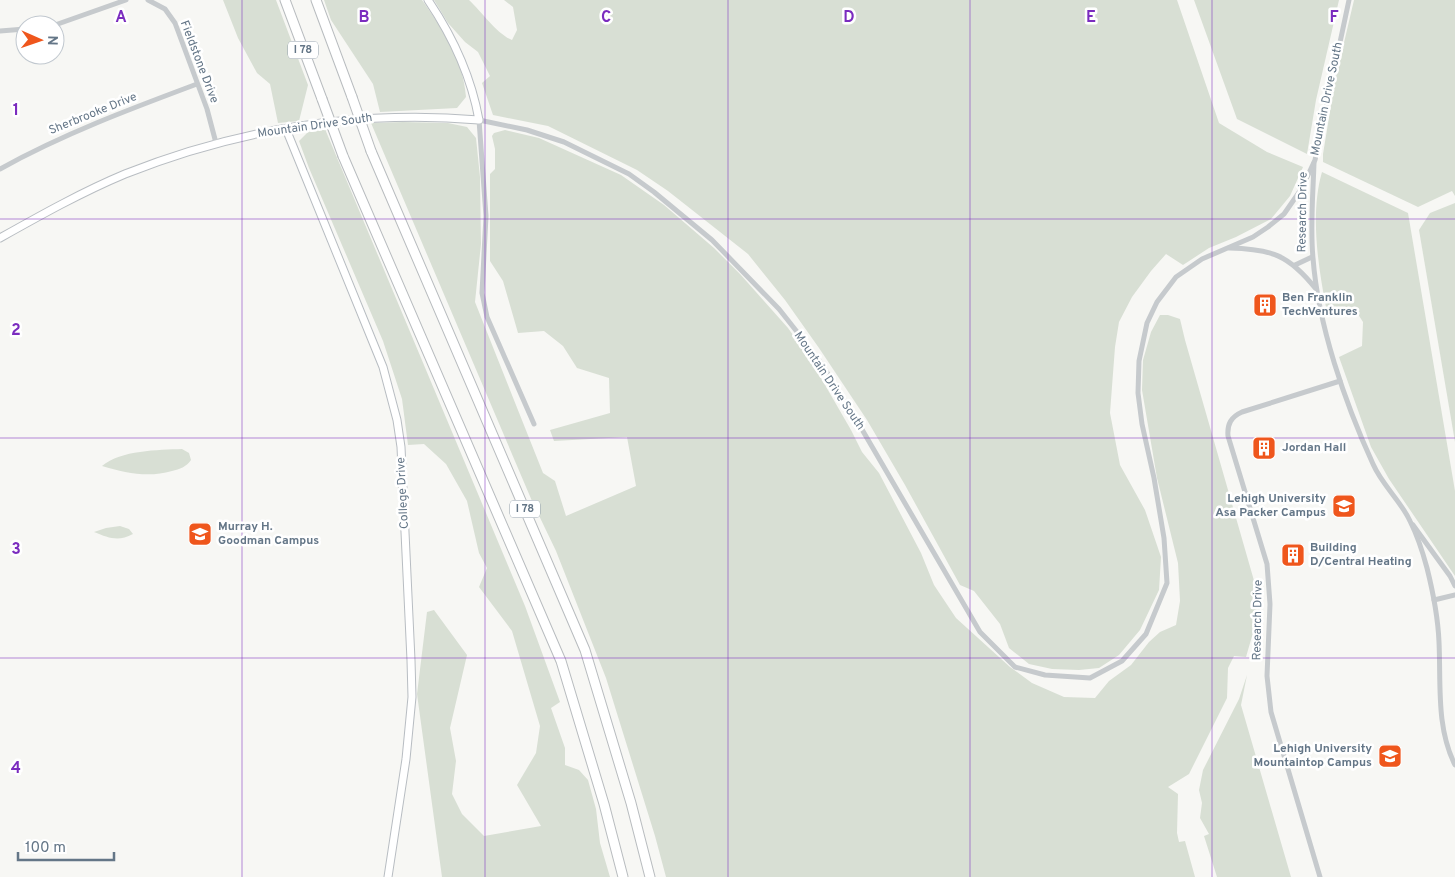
<svg xmlns="http://www.w3.org/2000/svg" width="1455" height="877" viewBox="0 0 1455 877" font-family="Overpass,sans-serif">
<style>
.green{fill:#d8dfd4}
.lines{fill:none;stroke-linecap:round;stroke-linejoin:round}
.secondary-casing{stroke:#b8bdc2;stroke-width:9}
.highway-casing{stroke:#b8bcbf;stroke-width:11}
.street{stroke:#c6cacd;stroke-width:5}
.secondary{stroke:#fff;stroke-width:7}
.highway{stroke:#fff;stroke-width:9}
.highway-bridge-casing{stroke:#b8bcbf;stroke-width:11;stroke-linecap:butt}
.highway-bridge{stroke:#fff;stroke-width:9}
.grid{fill:none;stroke:#7b2cbf;stroke-width:1;stroke-opacity:0.55}
.labels{text-anchor:middle;dominant-baseline:central;stroke-width:5;stroke-linejoin:round;paint-order:stroke}
.shield{fill:#fff;stroke:#929fab;stroke-width:1}
.shield-label{font-size:11px;font-weight:bold;fill:#647687}
.street-label{font-size:12px;fill:#647687;stroke:#fff}
.poi-label{font-size:12px;font-weight:bold;fill:#647687;stroke:#fff;text-anchor:start}
.grid-label{font-size:16px;text-anchor:middle;font-weight:bold;fill:#7b2cbf;stroke:#fff;stroke-width:5;stroke-linejoin:round;paint-order:stroke}
</style>
<rect width="100%" height="100%" fill="#f7f7f4"/>
<g class="green">
<polygon points="223,0 276,0 308,85 299,121 278,123 270,84 257,73 238,38"/>
<path d="M324,0H422C443,30 463,59 466,97L457,108L380,112L373,84L331,20Z"/>
<path d="M434,0H469C482,12 497,34 512,40L517,30L513,7L504,0H1177L1219,123L1267,152L1303,167L1290,196L1271,219L1236,237L1209,248L1183,265L1166,254L1151,271L1132,297L1119,322L1115,347L1110,413L1120,465L1145,510L1161,557L1159,590L1140,630L1119,655L1099,668L1079,670L1052,669L1029,664L1009,648L1000,624L974,591L960,585L905,485L867,420L819,348L785,300L748,254L668,191L637,170L548,126L493,115L482,83L490,76L478,52L465,42L448,23Z"/>
<polygon points="1194,0 1339,0 1316,100 1307,154 1237,119"/>
<polygon points="1354,0 1455,0 1455,196 1452,191 1418,207 1323,162 1323,154 1335,81"/>
<polygon points="403,122 448,123 467,127 476,138 480,177 481,244 475,302 543,473 555,481 566,516 636,486 627,437 554,441 550,430 610,413 609,378 577,368 563,346 544,331 518,333 503,281 490,261 490,174 495,169 495,149 492,136 494,133 505,130 539,138 621,175 664,205 714,248 740,274 788,328 810,359 851,430 862,452 879,473 921,553 934,585 956,618 1010,667 1032,683 1064,697 1095,698 1109,681 1131,665 1149,642 1160,632 1176,625 1180,601 1178,563 1157,478 1142,390 1143,360 1151,332 1160,315 1168,315 1180,319 1185,340 1261,605 1246,657 1234,656 1228,668 1227,698 1189,774 1168,787 1178,794 1177,833 1179,842 1185,841 1195,877 666,877 655,836 606,678 556,551 532,501 371,123"/>
<polygon points="325,129 525,606 560,702 551,708 565,748 565,765 579,770 588,780 596,809 600,843 610,877 442,877 417,694 427,612 434,610 467,655 450,728 456,761 452,794 462,814 484,836 541,826 517,785 536,753 540,726 512,631 479,587 487,568 479,553 467,501 446,464 424,444 408,445 402,399 383,341 309,168 299,141 308,132"/>
<path d="M1322,172L1408,213L1455,491V576L1389,479L1371,447L1339,357L1362,346L1363,322L1354,308L1326,307C1318,266 1310,213 1322,172Z"/>
<polygon points="1455,203 1455,442 1419,230 1430,213"/>
<path d="M182,449L189,453L191,460C186,467 180,469 172,471C148,478 126,473 102,466C121,450 158,450 182,449Z"/>
<path d="M120,526L129,529L133,534C118,542 109,538 94,532L106,528Z"/>
<polygon points="1247,675 1241,705 1291,877 1217,877 1204,836 1209,834 1200,818 1202,803 1199,790 1203,770 1239,699"/>
</g>
<g class="lines">
<g class="secondary-casing">
<g id="secondary">
<polyline points="286,129 383,367 397,420 401,447 411,660 412,697 406,759 388,877"/>
<path d="M0,238C41,215 82,192 125,174C238,129 358,110 479,120C471,75 453,37 428,0"/>
</g>
</g>
<g class="highway-casing">
<g id="highway">
<polyline points="285,0 322,99"/>
<polyline points="316,0 352,97"/>
<polyline points="371,151 585,650 631,803 650,877"/>
<polyline points="343,156 561,661 604,804 623,877"/>
</g>
</g>
<g class="street">
<polyline points="148,0 165,9 175,23 207,109 216,143"/>
<polyline points="55,25 126,0"/>
<polyline points="0,31 25,29"/>
<path d="M1314,163C1313,195 1310,227 1313,258C1318,325 1345,403 1373,464C1382,485 1401,501 1410,521C1417,535 1423,553 1427,568C1433,592 1438,617 1439,642C1441,684 1436,727 1455,765"/>
<path d="M0,169C63,134 130,109 197,84"/>
<path d="M1229,248C1272,249 1289,255 1316,289"/>
<polyline points="1295,265 1312,257"/>
<polyline points="534,424 487,317 482,293 486,216 479,120 527,130 564,142 629,174 654,192 712,240 779,309 809,347 823,366 860,426 980,632 1015,667 1045,675 1090,678 1122,661 1146,634 1167,583 1164,538 1154,478 1142,424 1138,393 1139,361 1147,323 1157,302 1176,277 1202,259 1253,237 1268,227 1284,214 1302,188 1315,160 1349,0"/>
<polyline points="1413,525 1450,576 1455,586"/>
<polyline points="1434,600 1455,595"/>
<path d="M1320,877L1271,712L1267,676L1270,604L1267,564L1228,436C1227,424 1231,417 1242,412L1340,381"/>
</g>
<use href="#secondary" class="secondary"/>
<use href="#highway" class="highway"/>
<g class="highway-bridge-casing">
<g id="highway-bridge">
<polyline points="352,97 371,151"/>
<polyline points="322,99 343,156"/>
</g>
</g>
<use href="#highway-bridge" class="highway-bridge"/>
</g>
<path class="grid" d="M242,0V877M485,0V877M728,0V877M970,0V877M1212,0V877M0,219H1455M0,438H1455M0,658H1455"/>
<defs>
<g id="building-square" transform="scale(1.25)"><rect x="-9" y="-9" width="18" height="18" rx="4" fill="#ef561c" stroke="#fff"/><path d="M-4-6H4V6H1V3H-1V6H-4ZM-2.5-4.3h1.7v1.8h-1.7ZM.8-4.3h1.7v1.8H.8ZM-2.5-1h1.7V.8h-1.7ZM.8-1h1.7V.8H.8Z" fill="#fff"/></g>
<g id="university-square" transform="scale(1.25)"><rect x="-9" y="-9" width="18" height="18" rx="4" fill="#ef561c" stroke="#fff"/><path d="M0-5L7-2L0 1L-7-2ZM-4 1L0 2.5L4 1V4Q0 6-4 4Z" fill="#fff"/></g>
</defs>
<g fill-rule="evenodd">
<use href="#building-square" x="1265" y="305"/>
<use href="#building-square" x="1264" y="448"/>
<use href="#university-square" x="1344" y="506"/>
<use href="#university-square" x="200" y="534"/>
<use href="#building-square" x="1293" y="555"/>
<use href="#university-square" x="1390" y="756"/>
</g>
<g class="labels">
<g class="shield">
<rect x="288" y="41.5" width="30" height="17" rx="4"/>
<rect x="510" y="500.5" width="30" height="17" rx="4"/>
</g>
<g class="shield-label">
<text x="303" y="50">I 78</text>
<text x="525" y="509">I 78</text>
</g>
<g class="street-label">
<text transform="translate(199 62) rotate(69)">Fieldstone Drive</text>
<text transform="translate(1327 99) rotate(-78)">Mountain Drive South</text>
<text transform="translate(93 114) rotate(-22)">Sherbrooke Drive</text>
<text transform="translate(315 126) rotate(-8)">Mountain Drive South</text>
<text transform="translate(1303 212) rotate(-89)">Research Drive</text>
<text transform="translate(829 381) rotate(56)">Mountain Drive South</text>
<text transform="translate(403 493) rotate(-93)">College Drive</text>
<text transform="translate(1258 620) rotate(-89)">Research Drive</text>
</g>
<g class="poi-label">
<text x="1282" y="298">Ben Franklin<tspan x="1282" dy="14">TechVentures</tspan></text>
<text x="1282" y="448">Jordan Hall</text>
<text x="1326" y="499" text-anchor="end">Lehigh University<tspan x="1326" dy="14">Asa Packer Campus</tspan></text>
<text x="218" y="527">Murray H.<tspan x="218" dy="14">Goodman Campus</tspan></text>
<text x="1310" y="548">Building<tspan x="1310" dy="14">D/Central Heating</tspan></text>
<text x="1372" y="749" text-anchor="end">Lehigh University<tspan x="1372" dy="14">Mountaintop Campus</tspan></text>
</g>
</g>
<g class="grid-label">
<text x="121" y="22">A</text>
<text x="364" y="22">B</text>
<text x="606" y="22">C</text>
<text x="849" y="22">D</text>
<text x="1091" y="22">E</text>
<text x="1334" y="22">F</text>
<text x="16" y="115">1</text>
<text x="16" y="335">2</text>
<text x="16" y="554">3</text>
<text x="16" y="773">4</text>
</g>
<g transform="translate(40 40) rotate(92)"><circle r="24" fill="#ffffff" stroke="#c1c8cf"/>
<path d="M0-4L9 19L0 12L-9 19Z" fill="#ef561c"/>
<text y="-8" font-size="14" font-weight="bold" text-anchor="middle" fill="#647687">N</text>
</g>
<path d="M18 852v8h96v-8" fill="none" stroke="#647687" stroke-width="2.5"/>
<text x="25" y="852" font-size="15" fill="#647687" stroke="#ffffff" stroke-width="4" paint-order="stroke">100 m</text>
</svg>
